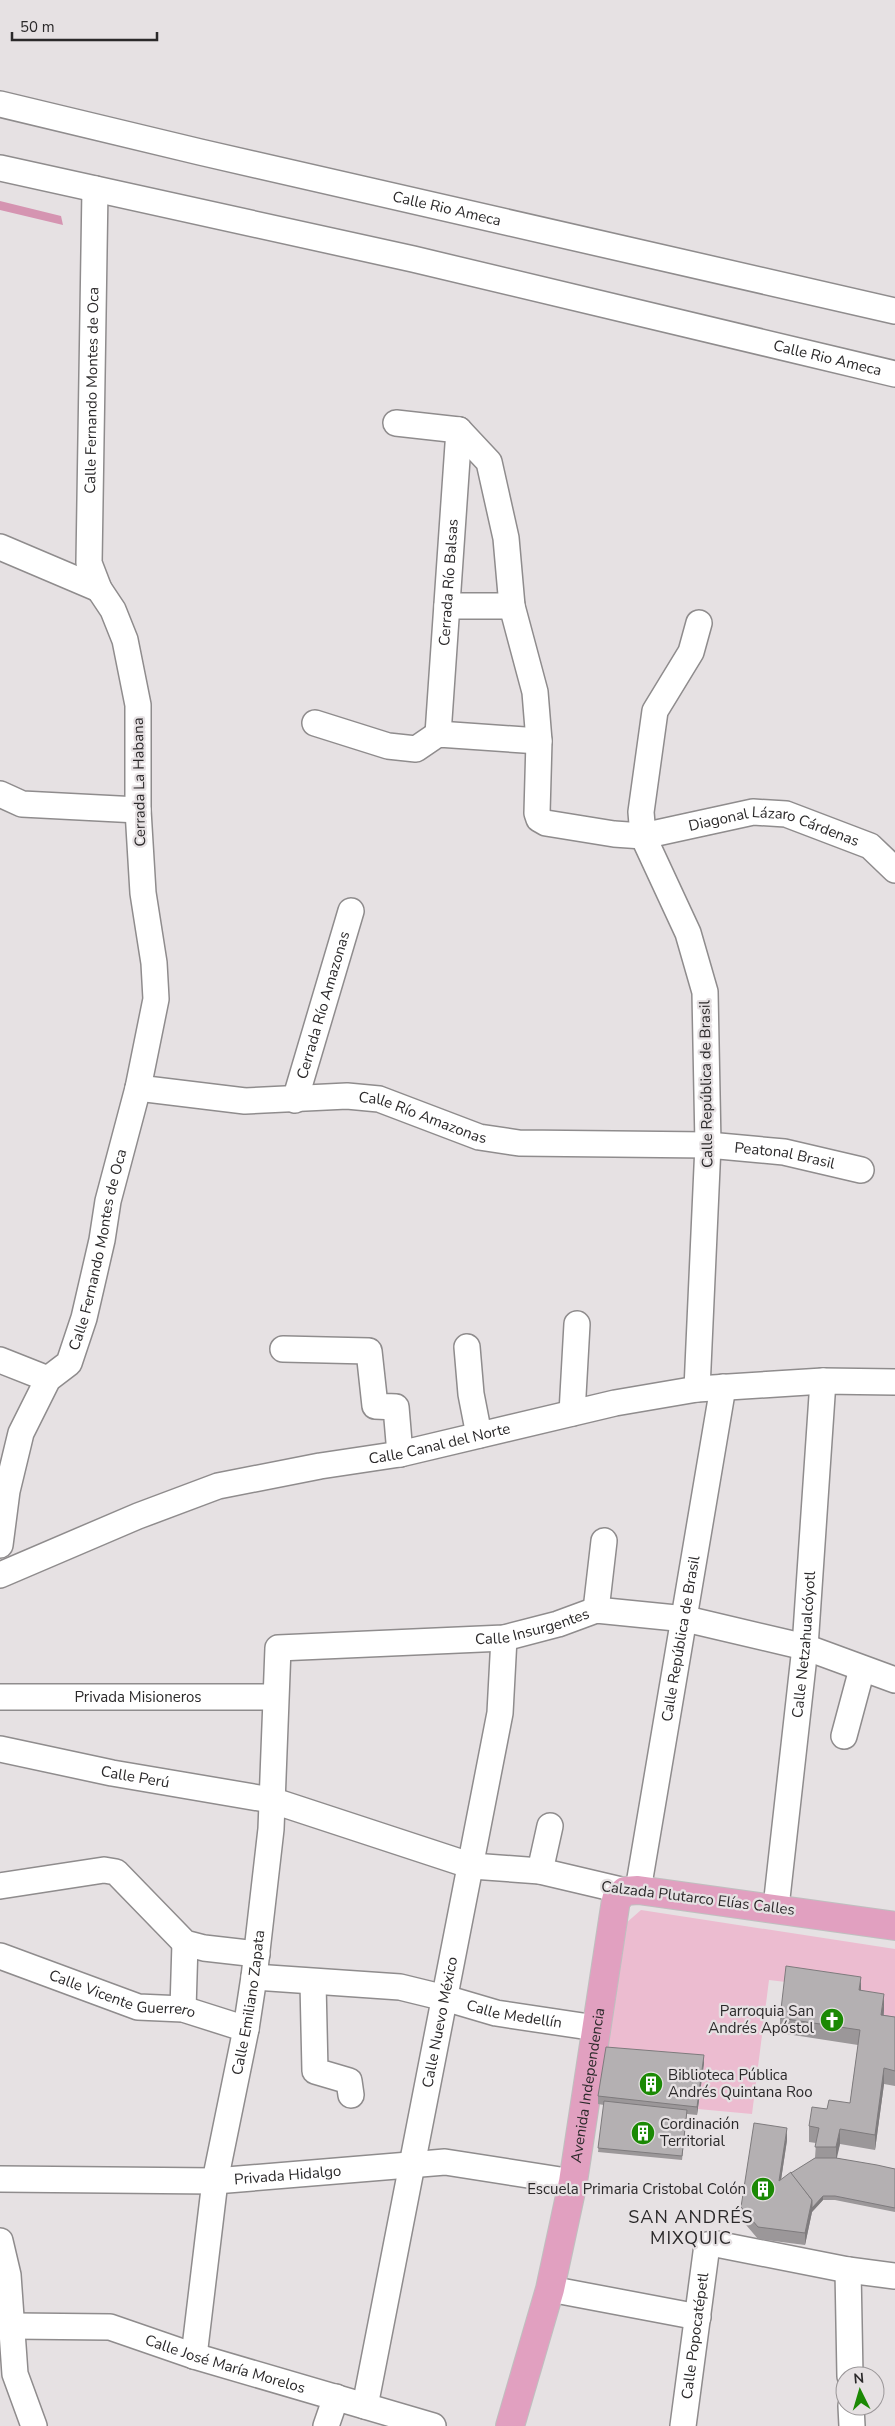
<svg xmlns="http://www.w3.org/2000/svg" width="895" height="2426" viewBox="0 0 895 2426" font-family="'Nunito Sans',sans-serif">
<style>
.green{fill:#ecbcd0}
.water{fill:#d594b1}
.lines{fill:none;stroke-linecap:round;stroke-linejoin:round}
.minor-casing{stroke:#8f8c8d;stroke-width:28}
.major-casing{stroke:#bfbfbf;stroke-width:30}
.minor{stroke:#fff;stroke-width:25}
.major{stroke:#e1a0c0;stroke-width:28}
.wall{fill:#9b9799}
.shaded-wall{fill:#7e7b7d}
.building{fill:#b4b0b2;stroke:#7e7b7d}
.labels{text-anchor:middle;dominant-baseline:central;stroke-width:4.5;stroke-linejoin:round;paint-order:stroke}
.street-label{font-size:15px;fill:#2b292a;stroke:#e6e1e3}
.poi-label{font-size:15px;fill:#2b292a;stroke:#e6e1e3;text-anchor:end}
.quarter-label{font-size:18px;letter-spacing:1px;fill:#2b292a;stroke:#e6e1e3}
</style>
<rect width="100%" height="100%" fill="#e6e1e3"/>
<polygon class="green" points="641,1910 895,1949 895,2032 786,1982 769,1980 752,2114 698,2109 704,2063 606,2055 625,1924"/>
<polygon class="water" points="0,201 61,216 63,225 0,210"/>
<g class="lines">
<g class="minor-casing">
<g id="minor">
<path id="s1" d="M0,104L200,152L895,311"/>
<path id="s2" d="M0,168L413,259L895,374"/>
<path id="s3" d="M396,423L459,430L489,462L506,538L512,606L535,692L539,741L537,813L539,819L546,823L614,834L643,836L753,812L786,814L870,846L895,870"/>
<polyline points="0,547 99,589"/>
<polyline points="447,606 512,606"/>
<polyline points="315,723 388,746 416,749 438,734 539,741"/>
<path id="s4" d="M438,734L459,430"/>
<polyline points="0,794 22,804 138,810"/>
<path id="s5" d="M138,1088L245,1101L347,1096L379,1099L479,1137L519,1143L708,1145L784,1152L861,1170"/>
<path id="s6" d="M295,1100L351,911"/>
<polyline points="467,1347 471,1394 479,1435"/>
<polyline points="283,1349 369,1351 375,1406 396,1407 400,1454"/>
<polyline points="0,1360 48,1379"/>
<polyline points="697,1389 708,1145 705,992 688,933 643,836 641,812 655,711 691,652 699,623"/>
<polyline points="572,1413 577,1324"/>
<path id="s7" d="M0,1545L7,1491L21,1433L48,1379L69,1363L84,1318L102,1240L108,1201L138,1088L156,999L154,963L143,893L138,810V705L125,640L113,610L99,589L89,563L95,189"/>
<path id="s8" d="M0,1575L138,1516L218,1486L320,1466L400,1454L615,1403L697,1389L823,1381L895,1382"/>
<polyline points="596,1610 604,1541"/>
<path id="s9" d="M0,1697H274"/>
<polyline points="844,1736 862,1669"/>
<path id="s10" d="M0,1749L112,1773L271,1800L472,1866L540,1871L625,1891"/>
<polyline points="540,1871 550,1826"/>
<polyline points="0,1886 104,1870 116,1872 185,1943 204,1948 257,1954"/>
<path id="s11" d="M638,1890L723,1387"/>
<path id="s12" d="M776,1907L805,1647L823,1381"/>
<path id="s13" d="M0,1956L138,2007L183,2009L246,2029"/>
<path id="s14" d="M254,1977L400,1987L445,1998L496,2013L596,2028"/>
<polyline points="313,1983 315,2071 349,2081 351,2095"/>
<polyline points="183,2009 185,1943"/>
<path id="s15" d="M0,2179L215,2181L445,2162L573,2182"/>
<polyline points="0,2241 8,2275 15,2374 34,2426"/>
<polyline points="848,2270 850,2376"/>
<polyline points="550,2289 698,2317"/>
<path id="s16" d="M13,2326L110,2327L194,2356L433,2426"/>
<path id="s17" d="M194,2356L215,2181L246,2029L254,1977L271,1829L278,1648L504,1638L558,1624L596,1610L686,1619L805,1647L895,1680"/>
<path id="s18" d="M365,2406L500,1713L504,1638"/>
<polyline points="851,2406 852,2426"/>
<polyline points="326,2426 336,2397"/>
<path id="s19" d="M683,2426L707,2245L716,2244L848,2270L895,2276"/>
</g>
</g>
<g class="major-casing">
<g id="major">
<path id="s20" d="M510,2426L550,2289L573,2182L616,1900L625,1891L638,1890L895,1926"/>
</g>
</g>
<use href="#minor" class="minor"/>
<use href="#major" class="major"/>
</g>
<g class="wall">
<polygon points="861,1990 884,2010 884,2015 895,2017 895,2086 884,2084 875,2150 840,2144 836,2158 895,2169 895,2212 835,2200 823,2200 812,2212 805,2245 758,2239 741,2219 741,2207 787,2140 781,2180 815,2158 816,2143 809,2142 809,2126 827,2109 850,2103 858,2045 780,2033 780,2018"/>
<polygon points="704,2063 697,2115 687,2114 682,2160 598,2152 604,2105 598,2104 598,2096"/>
</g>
<g class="shaded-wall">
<polygon points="861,1977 861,1992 859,1990"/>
<polygon points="884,1994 884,2010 881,2030 881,2015"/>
<polygon points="704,2055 704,2063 697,2115 697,2107"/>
<polygon points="884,2068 884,2084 875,2150 875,2135"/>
<polygon points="787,2128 787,2140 779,2193 779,2181"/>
<polygon points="840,2129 840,2144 836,2162 836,2147"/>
<polygon points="823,2196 823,2200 812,2212 812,2208"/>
<polygon points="812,2200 812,2212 805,2245 805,2233"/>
</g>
<g class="building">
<polygon points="786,1966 861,1977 859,1990 884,1994 881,2015 895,2017 895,2071 884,2068 875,2135 840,2129 836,2147 815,2147 819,2128 809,2126 812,2107 827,2109 829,2100 850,2103 860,2030 780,2018"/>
<polygon points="606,2047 704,2055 697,2107 598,2096"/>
<polygon points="604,2101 687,2110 682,2156 598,2148"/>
<polygon points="754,2123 787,2128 779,2181 791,2172 812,2200 805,2233 758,2227 741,2207"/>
<polygon points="815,2158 836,2158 877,2165 895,2169 895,2208 835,2196 823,2196 812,2208 812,2200 791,2173"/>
</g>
<defs>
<g id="church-disc" transform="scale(1.25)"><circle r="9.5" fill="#1b8904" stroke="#e6e1e3"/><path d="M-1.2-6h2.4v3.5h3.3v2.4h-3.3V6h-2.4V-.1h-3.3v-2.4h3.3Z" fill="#fff"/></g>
<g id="building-disc" transform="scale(1.25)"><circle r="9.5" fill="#1b8904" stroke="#e6e1e3"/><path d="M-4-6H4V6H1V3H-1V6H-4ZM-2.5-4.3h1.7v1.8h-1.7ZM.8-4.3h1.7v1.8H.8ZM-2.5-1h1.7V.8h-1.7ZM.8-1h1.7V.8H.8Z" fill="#fff"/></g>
</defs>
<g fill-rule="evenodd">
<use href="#church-disc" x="832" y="2020"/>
<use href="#building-disc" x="651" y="2084"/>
<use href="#building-disc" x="643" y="2133"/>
<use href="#building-disc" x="763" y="2189"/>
</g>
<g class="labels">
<g class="street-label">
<text stroke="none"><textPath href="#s1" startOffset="459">Calle Rio Ameca</textPath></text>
<text stroke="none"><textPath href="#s2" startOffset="849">Calle Rio Ameca</textPath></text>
<text stroke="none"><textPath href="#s7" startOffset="1195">Calle Fernando Montes de Oca</textPath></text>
<text stroke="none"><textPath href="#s4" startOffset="152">Cerrada Río Balsas</textPath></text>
<text transform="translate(139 782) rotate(-91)">Cerrada La Habana</text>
<text stroke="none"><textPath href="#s3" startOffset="711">Diagonal Lázaro Cárdenas</textPath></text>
<text stroke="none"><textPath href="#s6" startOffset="99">Cerrada Río Amazonas</textPath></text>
<text transform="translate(706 1084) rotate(-91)">Calle República de Brasil</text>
<text stroke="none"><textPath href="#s5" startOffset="289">Calle Río Amazonas</textPath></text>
<text stroke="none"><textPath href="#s5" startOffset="656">Peatonal Brasil</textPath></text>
<text stroke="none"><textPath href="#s7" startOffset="318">Calle Fernando Montes de Oca</textPath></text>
<text stroke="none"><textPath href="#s8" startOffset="461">Calle Canal del Norte</textPath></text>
<text stroke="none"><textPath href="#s17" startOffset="970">Calle Insurgentes</textPath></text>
<text stroke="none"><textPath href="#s11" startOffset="255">Calle República de Brasil</textPath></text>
<text stroke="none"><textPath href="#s12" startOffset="264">Calle Netzahualcóyotl</textPath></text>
<text stroke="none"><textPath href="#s9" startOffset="138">Privada Misioneros</textPath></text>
<text stroke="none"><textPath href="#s10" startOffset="138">Calle Perú</textPath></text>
<text transform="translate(698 1898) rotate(7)">Calzada Plutarco Elías Calles</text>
<text stroke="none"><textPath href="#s13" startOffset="129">Calle Vicente Guerrero</textPath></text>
<text stroke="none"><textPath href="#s17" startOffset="358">Calle Emiliano Zapata</textPath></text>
<text stroke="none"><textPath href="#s14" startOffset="264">Calle Medellín</textPath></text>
<text stroke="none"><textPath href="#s18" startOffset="391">Calle Nuevo México</textPath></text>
<text stroke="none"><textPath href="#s20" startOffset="350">Avenida Independencia</textPath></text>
<text stroke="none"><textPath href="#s15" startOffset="288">Privada Hidalgo</textPath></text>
<text stroke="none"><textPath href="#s19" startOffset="91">Calle Popocatépetl</textPath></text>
<text stroke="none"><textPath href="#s16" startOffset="218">Calle José María Morelos</textPath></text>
</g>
<g class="poi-label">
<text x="814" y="2011">Parroquia San<tspan x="814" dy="17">Andrés Apóstol</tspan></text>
<text x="668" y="2075" text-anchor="start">Biblioteca Pública<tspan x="668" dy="17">Andrés Quintana Roo</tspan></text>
<text x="660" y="2124" text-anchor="start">Cordinación<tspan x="660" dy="17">Territorial</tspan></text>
<text x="746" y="2189">Escuela Primaria Cristobal Colón</text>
</g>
<g class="quarter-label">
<text x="691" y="2217">SAN ANDRÉS<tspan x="691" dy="21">MIXQUIC</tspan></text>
</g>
</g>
<g transform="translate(860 2391) rotate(355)"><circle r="24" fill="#e6e1e3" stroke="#9b9799"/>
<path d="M0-4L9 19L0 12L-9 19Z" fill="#1b8904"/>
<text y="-8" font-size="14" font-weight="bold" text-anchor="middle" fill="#2b292a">N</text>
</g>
<path d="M12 32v8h145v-8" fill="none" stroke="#2b292a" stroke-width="2.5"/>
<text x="20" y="32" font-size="15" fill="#2b292a" stroke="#e6e1e3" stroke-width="4" paint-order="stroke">50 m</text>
</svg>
